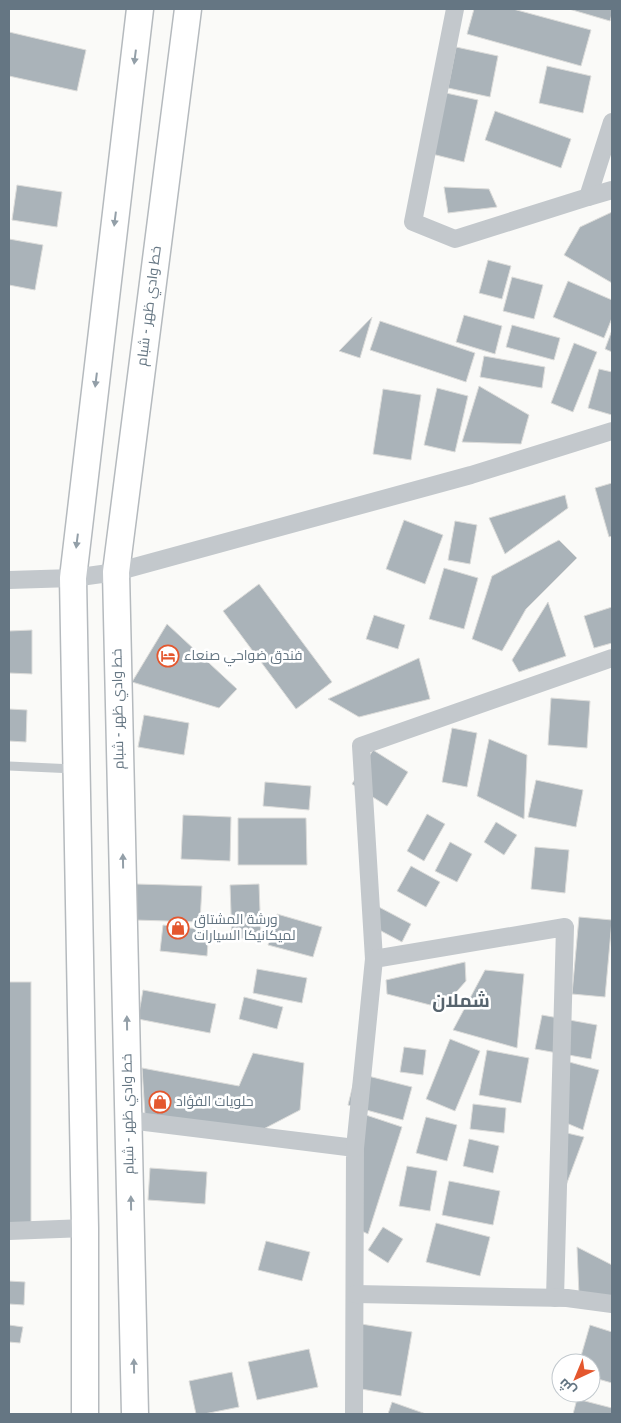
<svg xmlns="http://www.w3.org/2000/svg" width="621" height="1423" viewBox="0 0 621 1423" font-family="Overpass,Cairo,sans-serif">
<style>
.building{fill:#aab3b9;stroke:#dcdcda}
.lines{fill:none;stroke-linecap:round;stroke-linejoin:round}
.primary-casing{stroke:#b5babe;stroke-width:29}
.lane{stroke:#c3c8cc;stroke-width:9}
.street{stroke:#c3c8cc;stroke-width:18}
.primary{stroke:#fff;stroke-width:26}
.oneway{fill:#939fa8}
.labels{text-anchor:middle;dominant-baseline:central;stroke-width:5;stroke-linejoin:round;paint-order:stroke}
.street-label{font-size:14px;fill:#657683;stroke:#fff}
.poi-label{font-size:14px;fill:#657683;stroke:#fff;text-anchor:start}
.district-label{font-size:19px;font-weight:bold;fill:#57646e;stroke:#fff}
</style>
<rect width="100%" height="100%" fill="#fafaf8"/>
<g class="building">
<polygon points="474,9 513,9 591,30 581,66 467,34"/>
<polygon points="569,9 612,9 612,14 610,21"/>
<polygon points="9,32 86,50 77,91 9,76"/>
<polygon points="456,47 498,56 490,97 448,88"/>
<polygon points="547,66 591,76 583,113 539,103"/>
<polygon points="446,93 478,100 464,162 432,154"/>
<polygon points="495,111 571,139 561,168 485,140"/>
<polygon points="17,185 62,192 57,227 12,220"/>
<polygon points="444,187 489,189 497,207 448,213"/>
<polygon points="612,212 612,283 564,255 580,227"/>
<polygon points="9,239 43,245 35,290 9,285"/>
<polygon points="488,260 511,266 502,299 479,293"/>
<polygon points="512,277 543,285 534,319 503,311"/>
<polygon points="568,281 612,300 612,318 604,338 553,317"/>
<polygon points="464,315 502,326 495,354 456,342"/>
<polygon points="372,317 360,358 339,351"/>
<polygon points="380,321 475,353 466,382 370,350"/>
<polygon points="512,325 560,338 554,360 506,347"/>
<polygon points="612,330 612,352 605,349"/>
<polygon points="574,343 597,352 573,412 551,403"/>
<polygon points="484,356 545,367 542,388 480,377"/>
<polygon points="599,369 612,372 612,415 588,408"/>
<polygon points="479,386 529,415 521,444 462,442"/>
<polygon points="437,388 468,396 455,452 424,445"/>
<polygon points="383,389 421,395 411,460 373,454"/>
<polygon points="612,483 612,536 609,537 595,488"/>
<polygon points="565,495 568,508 505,554 489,518"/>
<polygon points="404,520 443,535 425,584 386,569"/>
<polygon points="455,521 477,525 470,564 448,560"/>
<polygon points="559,540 577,558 526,609 502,651 472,639 492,576"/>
<polygon points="444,568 478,578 464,629 429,619"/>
<polygon points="259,584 332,682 296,709 223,611"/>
<polygon points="548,602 566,656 519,672 512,660"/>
<polygon points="612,607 612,643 594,648 584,616"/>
<polygon points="374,615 405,625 398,649 366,639"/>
<polygon points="167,624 237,689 219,708 132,682"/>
<polygon points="32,630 32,674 9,673 9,631"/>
<polygon points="419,658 430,699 359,717 328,699"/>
<polygon points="551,698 590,701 587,748 548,745"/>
<polygon points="9,709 27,710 26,742 9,741"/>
<polygon points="144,715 189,723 184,755 138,747"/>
<polygon points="452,728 477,733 467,787 442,782"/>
<polygon points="489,739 527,755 524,819 477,796"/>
<polygon points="373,750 408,772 387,806 352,784"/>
<polygon points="536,780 583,790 576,827 528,817"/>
<polygon points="265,782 311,786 309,810 263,806"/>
<polygon points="427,814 445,824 424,861 407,851"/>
<polygon points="183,815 231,817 230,861 181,859"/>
<polygon points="238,818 306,818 307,865 238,865"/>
<polygon points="496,822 517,835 504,855 484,842"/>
<polygon points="450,842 472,854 457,882 435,871"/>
<polygon points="535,847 569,850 565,893 531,889"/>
<polygon points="411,866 440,882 426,907 397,891"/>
<polygon points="136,884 202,886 200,922 135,920"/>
<polygon points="259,884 261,938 232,939 230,885"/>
<polygon points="377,906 411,924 402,942 368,924"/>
<polygon points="277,914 322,927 313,957 268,945"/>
<polygon points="579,917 612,920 605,997 572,994"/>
<polygon points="163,925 209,930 207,956 160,951"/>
<polygon points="465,962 466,981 442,1008 387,994 386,980"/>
<polygon points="257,969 307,978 302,1003 253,993"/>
<polygon points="485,970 524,974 517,1048 453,1030"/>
<rect x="9" y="982" width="22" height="244"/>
<polygon points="143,990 216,1004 210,1033 138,1019"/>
<polygon points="244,997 283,1007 277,1029 239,1019"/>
<polygon points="542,1015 597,1025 591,1059 535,1049"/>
<polygon points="450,1039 480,1051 455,1111 426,1099"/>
<polygon points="404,1047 426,1050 423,1075 400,1072"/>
<polygon points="487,1050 529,1058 521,1103 479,1095"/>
<polygon points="253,1053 304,1063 300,1110 254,1134 145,1115 142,1068 239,1086"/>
<polygon points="558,1059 599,1070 583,1130 552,1117"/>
<polygon points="356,1073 412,1087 403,1120 348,1105"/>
<polygon points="473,1104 506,1108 504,1133 470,1129"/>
<polygon points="351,1110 402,1127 368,1234 349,1225"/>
<polygon points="426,1117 457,1125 447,1161 416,1153"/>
<polygon points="554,1130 584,1137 552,1223"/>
<polygon points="469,1139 499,1146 493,1173 463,1166"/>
<polygon points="407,1166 437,1171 430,1211 399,1206"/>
<polygon points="150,1168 207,1172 205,1204 148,1200"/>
<polygon points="449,1181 500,1191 493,1225 442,1215"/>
<polygon points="436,1223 490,1237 480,1276 426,1262"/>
<polygon points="383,1227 403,1239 388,1263 368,1250"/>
<polygon points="266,1241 310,1252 302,1281 258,1270"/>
<polygon points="577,1247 612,1265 612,1296 579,1295"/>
<polygon points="9,1281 25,1282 24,1305 9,1304"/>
<polygon points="361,1324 412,1332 401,1396 350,1387"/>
<polygon points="9,1325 23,1327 20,1343 9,1342"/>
<polygon points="590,1325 612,1332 612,1383 591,1377 591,1363 579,1363"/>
<polygon points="309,1349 318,1387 257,1400 248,1362"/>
<polygon points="232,1372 239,1407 204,1414 196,1414 189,1381"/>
<polygon points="577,1399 612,1408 612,1414 573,1414"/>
<polygon points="392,1402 426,1414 388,1414"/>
</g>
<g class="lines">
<g class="primary-casing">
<g id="primary">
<polyline points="85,1414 85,1228 73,578 140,9"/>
<polyline points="135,1414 116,572 188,9"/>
</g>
</g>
<polyline class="lane" points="9,766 74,769"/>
<g class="street">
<polyline points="455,9 413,222 455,239 588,197 612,122"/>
<polyline points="588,197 612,190"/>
<polyline points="9,580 73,578 116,572 471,475 612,431"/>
<polyline points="374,959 361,746 612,658"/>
<polyline points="129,1120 355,1148 354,1414"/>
<polyline points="355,1148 374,959 565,927 555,1298"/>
<polyline points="9,1231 85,1228"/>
<polyline points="355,1294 567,1298 612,1304"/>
</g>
<use href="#primary" class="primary"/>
</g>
<defs><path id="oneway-solid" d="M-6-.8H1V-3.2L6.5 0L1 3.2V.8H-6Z" transform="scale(1.25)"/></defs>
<g class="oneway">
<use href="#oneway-solid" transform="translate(135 57) rotate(97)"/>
<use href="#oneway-solid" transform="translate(115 219) rotate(97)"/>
<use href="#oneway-solid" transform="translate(96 380) rotate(97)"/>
<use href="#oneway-solid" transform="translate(77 541) rotate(97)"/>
<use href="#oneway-solid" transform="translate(123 861) rotate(-91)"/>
<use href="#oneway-solid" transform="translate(127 1023) rotate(-91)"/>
<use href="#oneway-solid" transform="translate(131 1203) rotate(-91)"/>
<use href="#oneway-solid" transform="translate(134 1366) rotate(-91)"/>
</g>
<defs>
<g id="hotel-ring" transform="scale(1.125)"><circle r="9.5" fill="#fff" stroke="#e4572e" stroke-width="1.5"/><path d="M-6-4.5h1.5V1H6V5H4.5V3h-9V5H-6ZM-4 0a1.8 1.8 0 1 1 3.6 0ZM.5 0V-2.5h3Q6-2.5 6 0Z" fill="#e4572e"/></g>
<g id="shop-ring" transform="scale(1.125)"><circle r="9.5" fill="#fff" stroke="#e4572e" stroke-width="1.5"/><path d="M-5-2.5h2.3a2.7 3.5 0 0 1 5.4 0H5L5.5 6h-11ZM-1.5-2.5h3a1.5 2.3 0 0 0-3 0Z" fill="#e4572e"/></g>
</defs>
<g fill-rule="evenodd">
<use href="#hotel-ring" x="168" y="656"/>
<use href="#shop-ring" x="178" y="928"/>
<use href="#shop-ring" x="160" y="1102"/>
</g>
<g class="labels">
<g class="street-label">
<text transform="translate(150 306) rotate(-83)">خط وادي ظهر - شبام</text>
<text transform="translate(119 709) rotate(-91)">خط وادي ظهر - شبام</text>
<text transform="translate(129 1114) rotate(-91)">خط وادي ظهر - شبام</text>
</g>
<g class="poi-label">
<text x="184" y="656">فندق ضواحي صنعاء</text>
<text x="194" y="920">ورشة المشتاق<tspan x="194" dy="16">لميكانيكا السيارات</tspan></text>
<text x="176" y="1102">حلويات الفؤاد</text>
</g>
<g class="district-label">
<text x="461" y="1002">شملان</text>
</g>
</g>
<rect width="621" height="1423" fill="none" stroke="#657683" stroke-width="20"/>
<g transform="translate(576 1378) rotate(224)"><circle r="24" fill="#ffffff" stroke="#c1c8cd"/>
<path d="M0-4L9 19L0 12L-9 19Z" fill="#e4572e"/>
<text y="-8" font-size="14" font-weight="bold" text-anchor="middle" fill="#657683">ش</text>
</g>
</svg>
